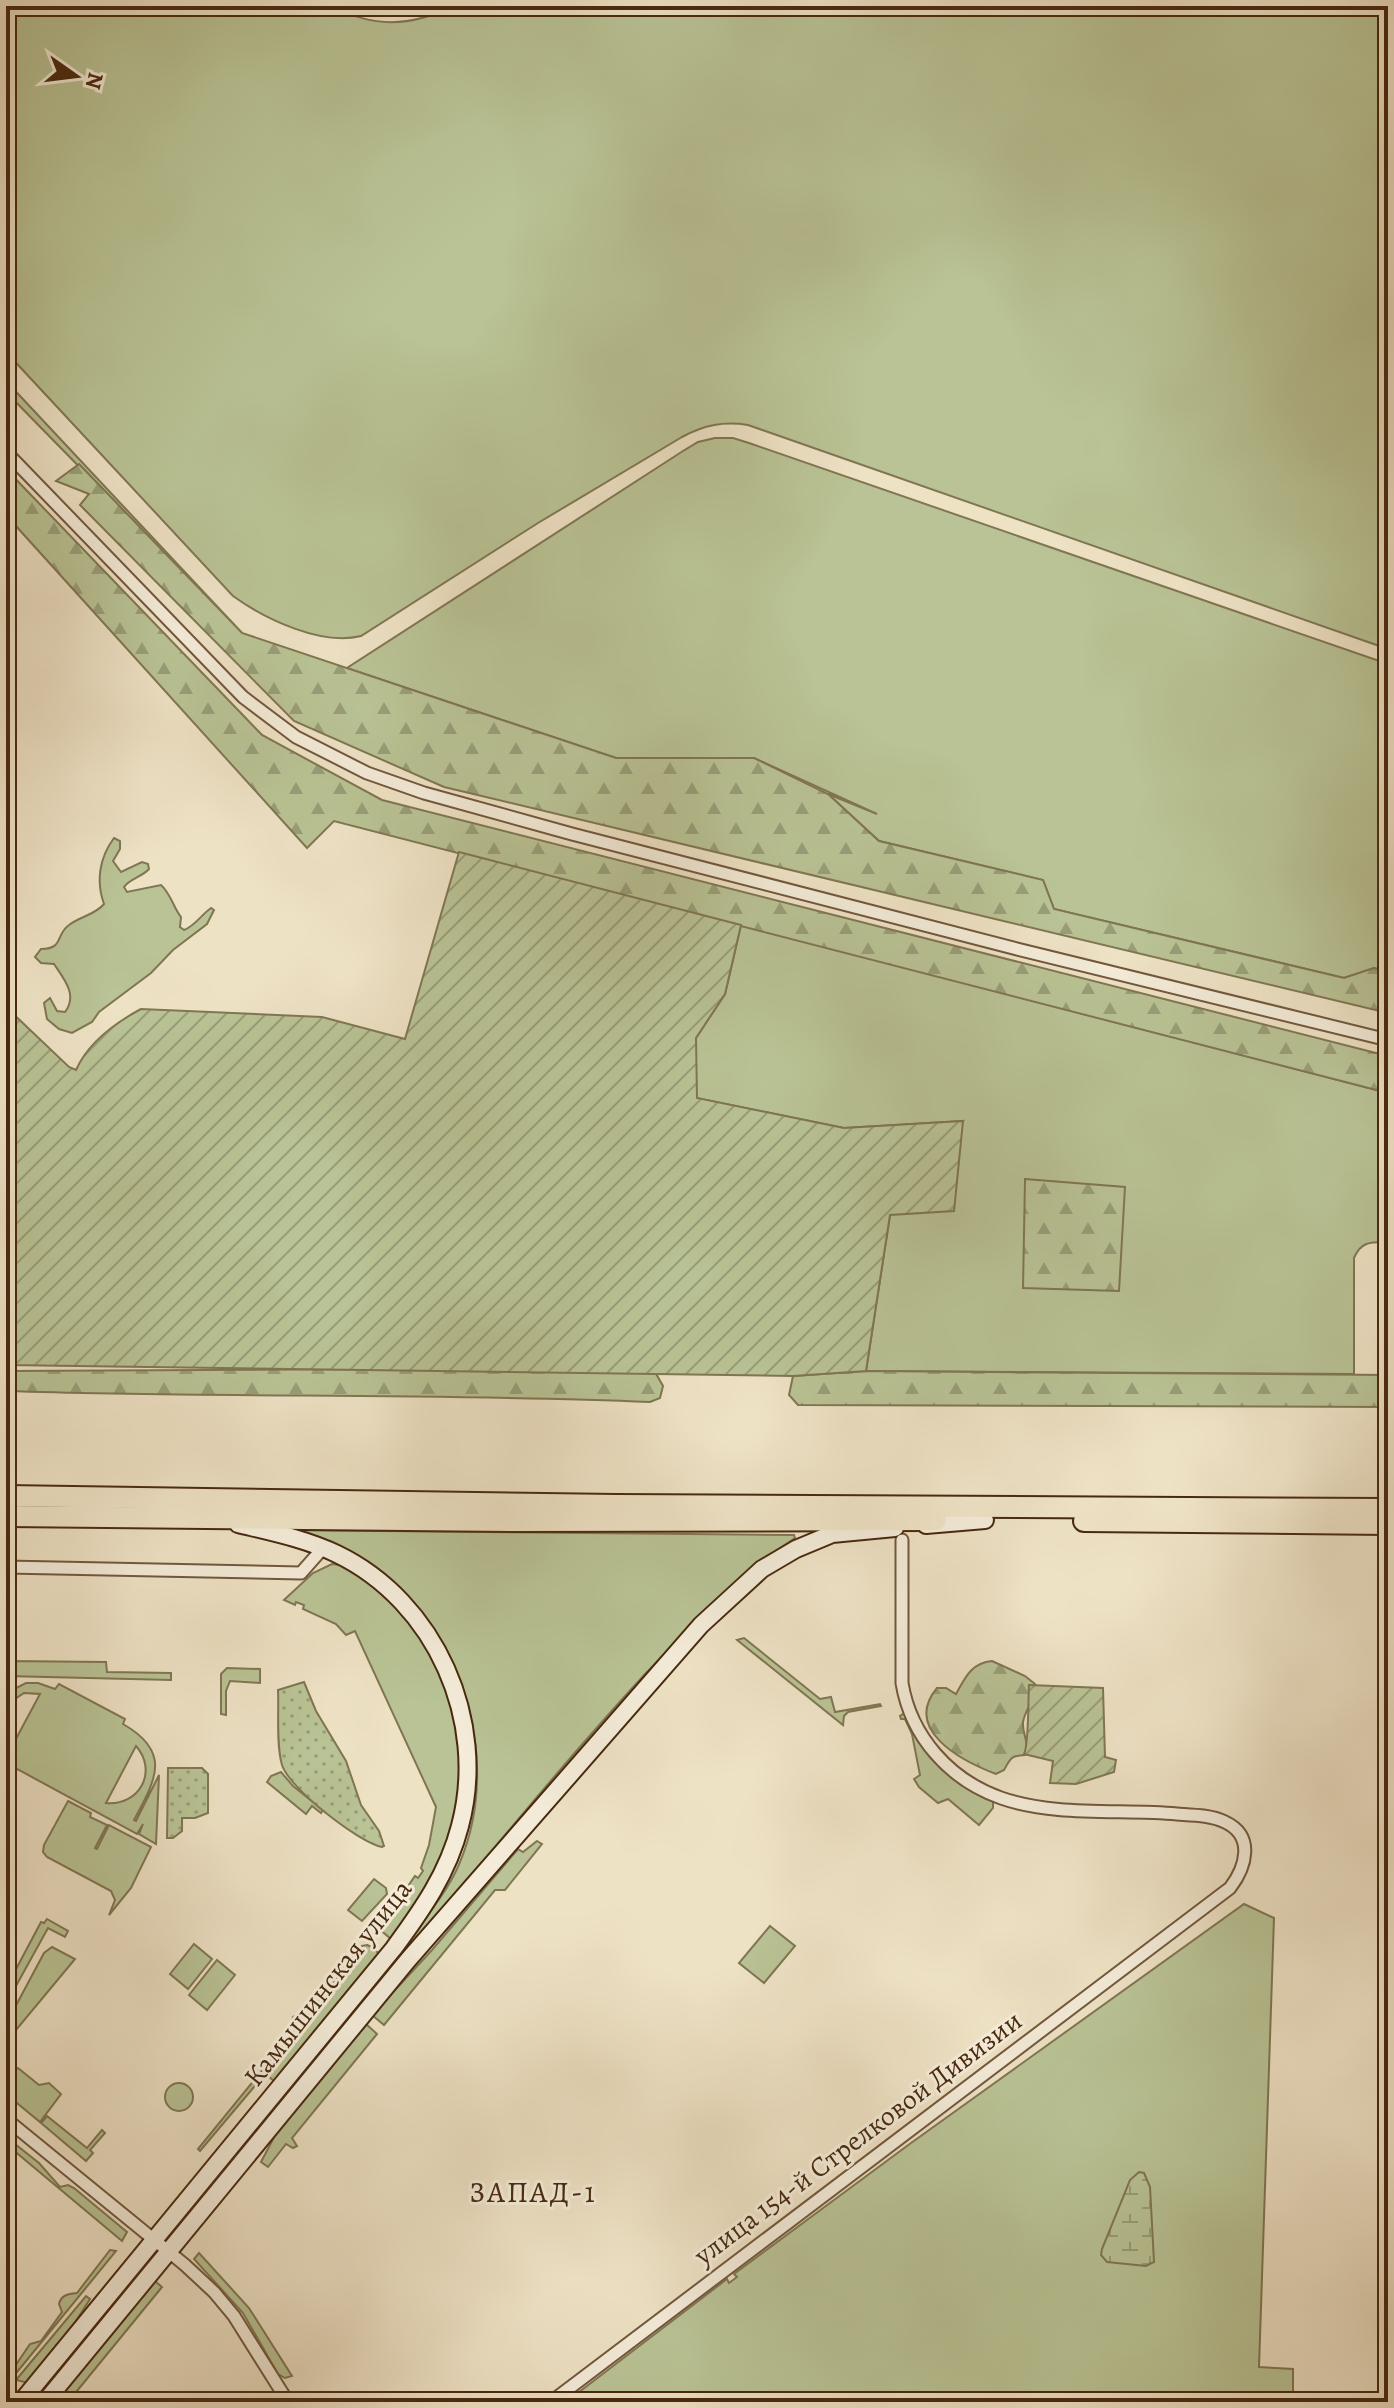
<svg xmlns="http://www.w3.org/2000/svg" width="1394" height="2408" viewBox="0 0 1394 2408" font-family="Alegreya,serif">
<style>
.grass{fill:#b9c395;stroke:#807652;stroke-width:2;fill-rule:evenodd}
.forest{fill:url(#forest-firs);stroke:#807652;stroke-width:2}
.wetland{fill:url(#wetland-marsh);stroke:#807652;stroke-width:2}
.park{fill:url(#park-dots);stroke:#807652;stroke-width:2}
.garden{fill:url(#garden-furrows);stroke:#807652;stroke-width:2}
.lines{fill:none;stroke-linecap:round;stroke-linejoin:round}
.street-casing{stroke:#72573c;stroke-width:15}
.secondary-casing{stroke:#48290f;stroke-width:20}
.highway-casing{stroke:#48290f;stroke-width:24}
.street{stroke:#f4ecd9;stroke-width:11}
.secondary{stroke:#f4ecd9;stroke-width:16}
.highway{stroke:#eee2c5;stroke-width:20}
.rail-casing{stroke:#48290f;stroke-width:6}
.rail{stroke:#f4ecd9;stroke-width:3;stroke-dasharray:9;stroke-linecap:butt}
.labels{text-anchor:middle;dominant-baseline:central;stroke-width:6;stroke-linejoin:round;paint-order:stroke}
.street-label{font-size:28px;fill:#48290f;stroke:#f4ecd9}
.neighbourhood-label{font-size:30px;letter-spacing:2px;fill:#48290f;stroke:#f4ecd9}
</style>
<defs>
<pattern id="forest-firs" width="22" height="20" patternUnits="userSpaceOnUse" patternTransform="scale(2)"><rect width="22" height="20" fill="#b9c395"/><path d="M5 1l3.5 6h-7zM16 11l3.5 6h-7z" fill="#989e78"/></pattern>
<pattern id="wetland-marsh" width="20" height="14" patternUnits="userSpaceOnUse" patternTransform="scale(2)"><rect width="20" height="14" fill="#b9c395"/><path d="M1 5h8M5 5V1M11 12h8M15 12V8" fill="none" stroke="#989e78"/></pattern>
<pattern id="park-dots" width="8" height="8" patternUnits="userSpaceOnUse" patternTransform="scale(2)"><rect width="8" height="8" fill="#b9c395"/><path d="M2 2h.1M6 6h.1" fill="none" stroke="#989e78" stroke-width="1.8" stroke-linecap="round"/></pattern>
<pattern id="garden-furrows" width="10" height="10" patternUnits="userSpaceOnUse" patternTransform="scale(2)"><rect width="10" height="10" fill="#b9c395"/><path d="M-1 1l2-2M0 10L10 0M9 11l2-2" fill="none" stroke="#989e78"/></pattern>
</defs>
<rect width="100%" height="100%" fill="#eee2c5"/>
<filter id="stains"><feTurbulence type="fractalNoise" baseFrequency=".0025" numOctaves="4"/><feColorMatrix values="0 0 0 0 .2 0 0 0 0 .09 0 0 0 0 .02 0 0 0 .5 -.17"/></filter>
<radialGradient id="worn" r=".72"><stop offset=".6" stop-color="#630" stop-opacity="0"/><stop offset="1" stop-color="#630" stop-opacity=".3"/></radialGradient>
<g class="grass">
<path d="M6,6H333C372,28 412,27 452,6H1388V649L748,425C724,421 704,425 682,437L538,523L361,636C321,646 265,619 233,596L6,352Z"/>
<polygon points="6,381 242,633 6,392"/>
<polygon points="715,438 733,438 749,443 1388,664 1388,972 1374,968 1344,978 1054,909 1043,880 879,841 828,794 877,814 754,758 616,758 347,668 683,451 698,442"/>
<path d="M114,838L120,841V849L113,861L121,872L142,862L148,864L149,869C142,877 129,879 124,887L127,892L161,885C171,894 173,907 181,917L180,927L184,930C195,926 201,915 211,908L214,910L207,924L173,950L151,973L99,1012L92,1022L72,1033L59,1029L47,1019L44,1003L50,998L57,1011L65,1012C78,995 64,979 54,964L41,963L35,957L41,949C64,949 55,935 69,925C81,916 95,915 104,904C96,882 99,858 114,838Z"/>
<path d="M741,925L1388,1093V1242C1371,1242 1361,1241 1354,1258V1374L866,1371L890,1215L963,1121L844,1128L696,1098V1038L725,994Z"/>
<path d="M284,1530L794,1535L795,1538C735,1576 695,1622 646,1673C563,1763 486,1858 408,1952L402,1947C423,1920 447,1894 460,1862C505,1754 458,1615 359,1556C336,1543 309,1537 284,1530Z"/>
<path d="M332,1564C357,1565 386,1594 401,1612C462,1686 478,1786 438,1875C427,1898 406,1919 391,1939L372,1923L406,1889L415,1876L418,1878L423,1871L421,1868L429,1845L436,1807L355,1631L346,1635L336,1624L303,1609L304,1605L296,1602L295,1605L284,1600L313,1573Z"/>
<polygon points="744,1638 820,1699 831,1697 835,1712 880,1704 881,1706 848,1712 844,1716 843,1725 737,1640"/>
<polygon points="6,1661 106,1662 107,1672 171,1673 171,1680 6,1676"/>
<polygon points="227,1668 260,1669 260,1683 230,1681 226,1691 226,1715 221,1714 221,1674"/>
<path d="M26,1683H38L55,1689L59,1684L125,1719L123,1724C172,1752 156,1779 134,1820L136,1821L159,1775L156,1844L139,1834L143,1824L137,1834L6,1763V1746L10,1750L40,1694L24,1693L6,1705V1693ZM136,1746C158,1771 140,1806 106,1803Z"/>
<polygon points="906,1712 915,1730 993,1800 993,1808 979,1825 948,1799 938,1803 919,1787 914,1779 920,1775 912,1734 905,1719 901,1719 900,1716"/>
<polygon points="281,1772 293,1786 323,1810 321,1813 312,1806 306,1814 267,1782 271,1776"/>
<polygon points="68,1801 91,1813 90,1817 107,1825 95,1848 97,1849 109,1825 151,1847 131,1888 109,1915 115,1900 111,1891 47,1857 43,1852 44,1845"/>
<polygon points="537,1841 542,1844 505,1890 495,1890 384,2025 372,2015 432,1950 518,1849 523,1852"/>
<polygon points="374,1879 386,1888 387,1894 362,1921 348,1910"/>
<polygon points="1244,1904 1274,1918 1259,2367 1293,2369 1293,2402 566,2402 727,2279 729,2283 737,2277 734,2274 911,2143"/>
<polygon points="47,1919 68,1931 65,1937 48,1928 6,2004 6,1988 41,1922 44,1923"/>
<polygon points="770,1926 795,1946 764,1983 739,1963"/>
<polygon points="194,1944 212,1959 188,1989 170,1974"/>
<polygon points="367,1945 374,1948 380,1956 304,2053 274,2081 265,2074 200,2151 198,2149 295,2030 292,2023 293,2017 299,2014 307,2015 362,1946"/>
<polygon points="52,1947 75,1959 6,2042 13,2011 44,1953"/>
<polygon points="217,1960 235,1975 207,2010 189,1995"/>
<polygon points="365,2023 377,2034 292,2138 297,2146 293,2148 286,2144 268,2167 261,2162 279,2128"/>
<polygon points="18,2068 39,2085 49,2083 61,2094 40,2122 6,2094 6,2077"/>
<circle cx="179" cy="2097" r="14"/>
<polygon points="47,2116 87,2148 102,2130 105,2133 90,2150 93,2153 86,2161 41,2123"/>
<polygon points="6,2131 14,2134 15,2144 39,2163 60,2187 68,2185 74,2188 127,2232 122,2241 6,2144"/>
<path d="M110,2250L116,2251L13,2377L11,2372L30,2344L41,2341L62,2312L59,2304C61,2295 68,2294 77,2293Z"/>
<polygon points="199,2253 249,2308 292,2376 285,2378 278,2374 243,2313 194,2259"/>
<polygon points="155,2281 162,2287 68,2402 55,2402"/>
<polygon points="86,2296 90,2299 63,2341 28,2383 16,2380"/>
</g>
<g class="forest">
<polygon points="79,464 242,633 616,758 754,758 828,794 879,841 1043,880 1054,909 1344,978 1374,968 1388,972 1388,1013 444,787 294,721 80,505 89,494 56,481"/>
<polygon points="6,469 262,735 382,800 1388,1056 1388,1093 334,821 307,848 6,515"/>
<polygon points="1025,1179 1125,1187 1119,1291 1023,1288"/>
<path d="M405,1369L655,1372L663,1386L660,1398L650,1402C436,1393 221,1398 6,1391V1371Z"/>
<polygon points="866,1371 1388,1375 1388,1407 798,1405 789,1395 793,1376"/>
<path d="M992,1661L1025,1676L1035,1684C1036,1699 1025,1709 1023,1722C1022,1734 1030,1743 1025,1755C1010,1756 1011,1758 1004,1770L996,1774C962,1761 902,1730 937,1688H946L956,1694C965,1678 971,1663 992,1661Z"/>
</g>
<polygon class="wetland" points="1139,2172 1144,2173 1150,2187 1154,2262 1146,2266 1107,2262 1101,2255 1102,2249 1130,2180"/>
<g class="park">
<path d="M304,1682L316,1711L346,1761L361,1805L379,1831L384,1846L382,1847C358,1842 289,1788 282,1765C276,1745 279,1711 278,1690Z"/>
<polygon points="168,1768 202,1768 208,1774 208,1813 195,1818 182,1818 182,1831 173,1838 167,1838"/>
</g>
<g class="garden">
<path d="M459,852L741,925L725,994L696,1038L697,1098L844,1128L963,1121L954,1211L890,1215L866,1371L793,1376L6,1365V1007L69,1067L76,1070C88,1043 115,1023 141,1009L322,1017L405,1039Z"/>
<path d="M1029,1685L1103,1688L1105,1757L1116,1760L1114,1772L1076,1784L1050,1783L1053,1761L1024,1754C1029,1745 1028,1699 1029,1685Z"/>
</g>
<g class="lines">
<g class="street-casing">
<g id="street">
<polyline points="6,452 243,697 296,737 367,773 424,793 572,834 1017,949 1388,1040"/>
<polyline points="6,1567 301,1573 323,1548"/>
<polyline points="6,2119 185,2265 214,2292 234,2316 288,2402"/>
<path d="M551,2402L1230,1888C1246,1867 1255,1836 1225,1822C1211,1815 1192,1815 1177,1814C1120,1809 1055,1817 1001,1798C950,1780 911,1737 902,1683V1540"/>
</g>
</g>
<g class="secondary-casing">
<g id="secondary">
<polyline points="926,1525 985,1520"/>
<path d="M21,2402L394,1948C422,1910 448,1873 460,1826C488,1721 436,1602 337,1554C306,1539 271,1532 238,1524"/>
<polyline points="45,2402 408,1960 701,1625 762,1569 796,1549 832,1534 895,1528"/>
</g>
</g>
<g class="highway-casing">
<g id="highway">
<polyline points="6,1496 616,1505 1388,1509"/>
<polyline points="6,1516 513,1521 936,1520"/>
<polyline points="1084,1521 1388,1524"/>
</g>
</g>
<use href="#street" class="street"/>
<use href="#secondary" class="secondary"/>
<use href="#highway" class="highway"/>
<g class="rail-casing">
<polyline id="rail" points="6,939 12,945"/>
</g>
<use href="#rail" class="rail"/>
</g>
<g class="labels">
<g class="street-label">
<text transform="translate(328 1983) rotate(-52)">Камышинская улица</text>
<text transform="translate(858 2138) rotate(-37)">улица 154-й Стрелковой Дивизии</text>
</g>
<g class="neighbourhood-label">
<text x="533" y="2192">ЗАПАД-1</text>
</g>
</g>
<rect width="1394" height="2408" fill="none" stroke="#eee2c5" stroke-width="32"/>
<rect x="8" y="8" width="1378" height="2392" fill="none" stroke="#48290f" stroke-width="4"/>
<rect x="16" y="16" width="1362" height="2376" fill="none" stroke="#48290f" stroke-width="2"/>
<g transform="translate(76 76) rotate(104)" stroke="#f4ecd9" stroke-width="6" paint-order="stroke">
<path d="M0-6L14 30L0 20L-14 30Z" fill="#48290f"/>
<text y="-12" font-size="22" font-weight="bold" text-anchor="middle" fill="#48290f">N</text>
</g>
<rect width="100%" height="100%" filter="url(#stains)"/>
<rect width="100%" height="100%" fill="url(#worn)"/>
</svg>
